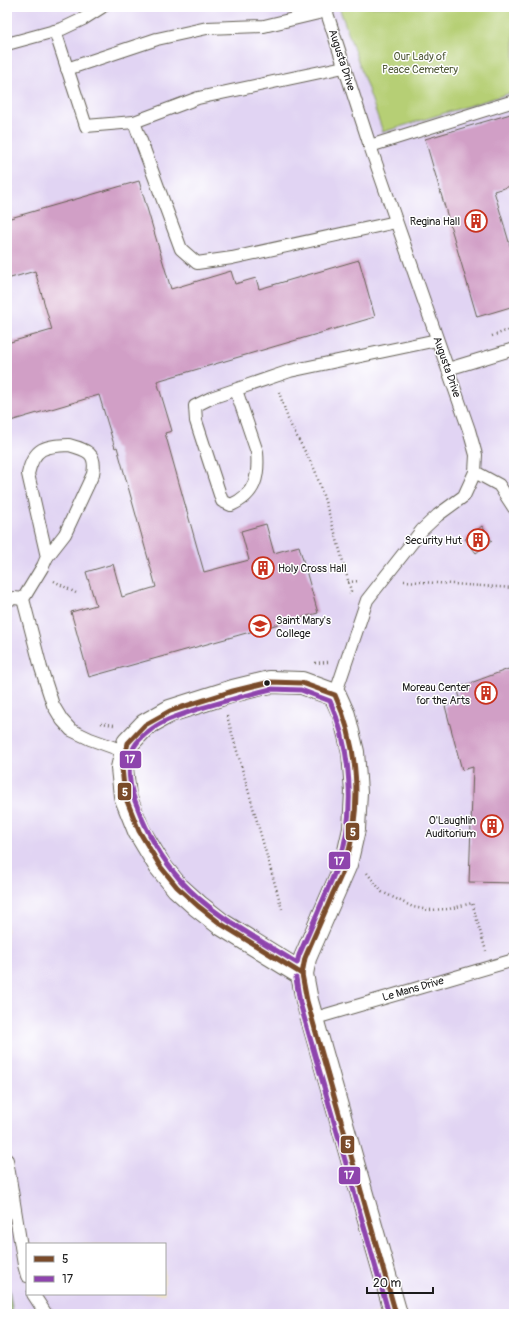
<svg xmlns="http://www.w3.org/2000/svg" width="521" height="1321" viewBox="0 0 521 1321" font-family="Pangolin,sans-serif">
<style>
.built{fill:#e1d4f3;fill-rule:evenodd}
.green{fill:#b6cf74;stroke:#697648}
.forest{fill:#90b266;stroke:#566741}
.building{fill:#d19fc6}
.lines{fill:none;stroke-linecap:round;stroke-linejoin:round}
.service-casing{stroke:#646054;stroke-width:14}
.minor-casing{stroke:#646054;stroke-width:24}
.path{stroke:#646054;stroke-width:2.5;stroke-dasharray:1 3;stroke-linecap:butt}
.service{stroke:#fff;stroke-width:12}
.minor{stroke:#fff;stroke-width:22}
.bus-1-casing{stroke:#fff;stroke-width:8}
.bus-2-casing{stroke:#fff;stroke-width:8}
.bus-1{stroke:#7a4b2a;stroke-width:5}
.bus-2{stroke:#8e44ad;stroke-width:5}
.bus-dot{fill:#1c1c1c;stroke:#fff;stroke-width:1.5}
.labels{text-anchor:middle;dominant-baseline:central;stroke-width:3;stroke-linejoin:round;paint-order:stroke}
.park-label{font-size:11px;fill:#525b3b;stroke:#fff}
.street-label{font-size:11px;fill:#1c1c1c;stroke:#fff}
.poi-label{font-size:11px;fill:#1c1c1c;stroke:#fff;text-anchor:end}
.line-badge{stroke:#fff;stroke-width:1.5}
.badge-label{font-size:11px;text-anchor:middle;font-weight:bold;fill:#fff}
</style>
<rect width="100%" height="100%" fill="#fff"/>
<filter id="ink" filterUnits="userSpaceOnUse"><feTurbulence type="fractalNoise" baseFrequency=".025" numOctaves="2"/><feDisplacementMap in="SourceGraphic" scale="8" xChannelSelector="R" yChannelSelector="G"/><feConvolveMatrix kernelMatrix="1 2 1 2 8 2 1 2 1" color-interpolation-filters="sRGB"/></filter>
<filter id="wash" filterUnits="userSpaceOnUse"><feTurbulence type="fractalNoise" baseFrequency=".012" numOctaves="4" result="noise"/><feDisplacementMap in="SourceGraphic" scale="16" xChannelSelector="R" yChannelSelector="G"/><feGaussianBlur stdDeviation="0.9" result="paint"/><feColorMatrix in="noise" values="0 0 0 0 0 0 0 0 0 0 0 0 0 0 0 0 0 1.4 0 .05"/><feComposite in="paint" operator="in"/></filter>
<g filter="url(#wash)">
<rect width="100%" height="100%" fill="#ebdfbb"/>
<path class="built" d="M7,7H514V1314H13L7,1276ZM27,1244H165V1294H27Z"/>
<polygon class="green" points="339,7 514,7 514,92 383,132"/>
<polygon class="forest" points="7,1276 13,1314 7,1314"/>
<g id="blocks">
<g class="building">
<polygon points="514,113 514,185 494,191 514,259 514,306 477,317 425,139"/>
<polygon points="139,181 171,289 231,271 235,284 256,278 259,289 359,260 375,317 157,381 172,431 165,433 204,572 249,560 241,531 266,524 274,553 299,546 318,613 89,677 71,612 96,605 86,572 113,564 122,597 156,587 117,447 115,448 99,395 7,422 7,343 52,330 35,271 7,279 7,219"/>
<polygon points="482,526 492,541 476,553 465,539"/>
<polygon points="514,667 514,883 469,882 473,767 462,770 445,706 461,701 457,688"/>
</g>
</g>
</g>
<g filter="url(#ink)">
<use href="#blocks" fill-opacity="0" stroke="#646054" stroke-width="1"/>
<g class="lines">
<g class="service-casing">
<g id="service">
<polyline points="325,7 370,146 469,430 476,455 475,472 464,496 438,515 422,530 367,600 335,695"/>
<polyline points="55,31 86,126 134,122 181,249 197,263 232,258 396,222"/>
<polyline points="7,44 62,29 83,19 102,7"/>
<polyline points="67,69 157,39 207,28 264,26 327,11"/>
<polyline points="134,122 198,98 344,67"/>
<polyline points="370,146 514,101"/>
<polyline points="448,369 514,349"/>
<path d="M236,390L257,452C259,476 256,494 231,505L222,501L196,421L195,406L211,398L290,371L437,340"/>
<path d="M69,445C87,450 97,453 93,474L65,534L47,557L28,474C34,447 45,446 69,445Z"/>
<polyline points="475,472 499,485 514,508"/>
<polyline points="47,557 43,566 23,599 41,668 53,705 62,720 71,730 90,739 126,752"/>
<polyline points="7,600 14,598 23,599"/>
<polyline points="312,1019 514,960"/>
<polyline points="7,1160 24,1265 27,1276"/>
<polyline points="33,1294 46,1314"/>
</g>
</g>
<g class="minor-casing">
<polyline id="minor" points="302,974 221,924 198,906 177,887 160,866 139,831 125,796 122,768 128,743 145,725 170,711 233,691 270,682 302,683 335,695 344,715 353,752 356,792 354,829 346,864 305,958 302,974 307,1001 396,1314"/>
</g>
<g class="path">
<polyline points="492,336 514,328"/>
<polyline points="279,392 289,422 315,470 336,536 351,591 349,594"/>
<polyline points="54,581 76,593"/>
<polyline points="404,581 514,588"/>
<polyline points="348,582 360,581"/>
<polyline points="315,663 328,662"/>
<polyline points="227,716 282,909"/>
<polyline points="101,723 114,725"/>
<polyline points="367,873 382,892 413,907 428,910 449,909 472,903 486,951"/>
</g>
<use href="#service" class="service"/>
<use href="#minor" class="minor"/>
<g class="bus-1-casing">
<g id="bus-1">
<path d="M270,682L302,683L335,695C359,747 362,807 346,862C343,873 338,883 333,893C324,915 314,936 305,958L302,974L221,924L198,906L177,887L160,866L139,831L125,796L122,768L128,743L145,725L170,711L233,691Z"/>
<polyline points="302,974 307,1001 396,1314"/>
</g>
</g>
<g class="bus-2-casing">
<g id="bus-2">
<path d="M271,689L301,690L330,701C351,747 356,814 339,862C335,873 330,883 326,893C317,914 308,935 299,955L297,963C259,939 211,915 181,881C162,859 147,833 137,806C129,788 126,765 134,747C137,742 144,735 148,732C162,720 181,715 198,709C222,702 246,695 271,689Z"/>
<polyline points="296,978 300,1003 389,1314"/>
</g>
</g>
<use href="#bus-1" class="bus-1"/>
<use href="#bus-2" class="bus-2"/>
</g>
</g>
<defs>
<g id="building-ring" transform="scale(1.15)"><circle r="9.5" fill="#fff" stroke="#c8321e" stroke-width="1.5"/><path d="M-4-6H4V6H1V3H-1V6H-4ZM-2.5-4.3h1.7v1.8h-1.7ZM.8-4.3h1.7v1.8H.8ZM-2.5-1h1.7V.8h-1.7ZM.8-1h1.7V.8H.8Z" fill="#c8321e"/></g>
<g id="university-ring" transform="scale(1.15)"><circle r="9.5" fill="#fff" stroke="#c8321e" stroke-width="1.5"/><path d="M0-5L7-2L0 1L-7-2ZM-4 1L0 2.5L4 1V4Q0 6-4 4Z" fill="#c8321e"/></g>
</defs>
<g fill-rule="evenodd">
<use href="#building-ring" x="476" y="221"/>
<use href="#building-ring" x="478" y="540"/>
<use href="#building-ring" x="263" y="568"/>
<use href="#university-ring" x="260" y="626"/>
<use href="#building-ring" x="486" y="693"/>
<use href="#building-ring" x="492" y="826"/>
</g>
<circle class="bus-dot" cx="267" cy="683" r="3.5"/>
<g class="labels">
<g class="park-label">
<text x="420" y="56">Our Lady of<tspan x="420" dy="13">Peace Cemetery</tspan></text>
</g>
<g class="street-label">
<text transform="translate(342 60) rotate(72)">Augusta Drive</text>
<text transform="translate(447 367) rotate(71)">Augusta Drive</text>
<text transform="translate(413 989) rotate(-16)">Le Mans Drive</text>
</g>
<g class="poi-label">
<text x="460" y="221">Regina Hall</text>
<text x="462" y="540">Security Hut</text>
<text x="278" y="568" text-anchor="start">Holy Cross Hall</text>
<text x="276" y="620" text-anchor="start">Saint Mary's<tspan x="276" dy="13">College</tspan></text>
<text x="470" y="687">Moreau Center<tspan x="470" dy="13">for the Arts</tspan></text>
<text x="476" y="820">O'Laughlin<tspan x="476" dy="13">Auditorium</tspan></text>
</g>
</g>
<g class="line-badge">
<rect x="119" y="750" width="23" height="19" rx="4" fill="#8e44ad"/>
<rect x="117" y="782" width="15" height="19" rx="4" fill="#7a4b2a"/>
<rect x="345" y="822" width="15" height="19" rx="4" fill="#7a4b2a"/>
<rect x="328" y="851" width="23" height="19" rx="4" fill="#8e44ad"/>
<rect x="340" y="1135" width="15" height="19" rx="4" fill="#7a4b2a"/>
<rect x="338" y="1166" width="23" height="19" rx="4" fill="#8e44ad"/>
</g>
<g class="badge-label">
<text x="130" y="763">17</text>
<text x="125" y="796">5</text>
<text x="353" y="836">5</text>
<text x="339" y="865">17</text>
<text x="348" y="1148">5</text>
<text x="349" y="1179">17</text>
</g>
<rect width="521" height="1321" fill="none" stroke="#fff" stroke-width="24"/>
<rect x="26" y="1243" width="140" height="52" fill="#ffffff" stroke="#a4a4a4"/>
<rect x="34" y="1256" width="20" height="6" fill="#7a4b2a" stroke="#a4a4a4"/>
<text x="62" y="1263" font-size="12" fill="#1c1c1c">5</text>
<rect x="34" y="1276" width="20" height="6" fill="#8e44ad" stroke="#a4a4a4"/>
<text x="62" y="1283" font-size="12" fill="#1c1c1c">17</text>
<path d="M367 1287v6h66v-6" fill="none" stroke="#1c1c1c" stroke-width="2"/>
<text x="373" y="1287" font-size="12" fill="#1c1c1c" stroke="#ffffff" stroke-width="3" paint-order="stroke">20 m</text>
</svg>
